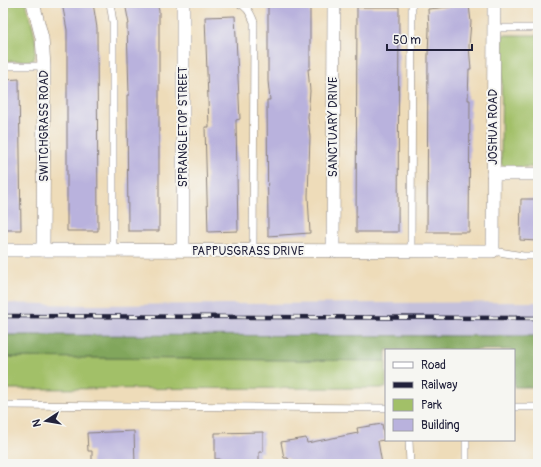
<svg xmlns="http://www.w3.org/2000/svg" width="541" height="467" viewBox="0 0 541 467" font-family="Pangolin,sans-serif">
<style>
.industrial{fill:#c4c0db}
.green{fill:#a2c068;stroke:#627152}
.forest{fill:#81a65c;stroke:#52644c}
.building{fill:#b9b2dd}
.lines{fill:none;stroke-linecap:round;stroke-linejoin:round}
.lane-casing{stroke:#887f7a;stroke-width:8}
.street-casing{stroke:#887f7a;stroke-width:14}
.lane{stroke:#fff;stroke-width:7}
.street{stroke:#fff;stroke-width:13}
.rail-casing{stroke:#22223b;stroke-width:4.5}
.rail{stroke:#f6f6f2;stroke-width:3;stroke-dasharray:9;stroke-linecap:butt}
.labels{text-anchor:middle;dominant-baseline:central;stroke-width:4;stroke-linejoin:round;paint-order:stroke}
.street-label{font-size:12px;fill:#22223b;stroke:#f6f6f2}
</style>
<rect width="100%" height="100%" fill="#f6f6f2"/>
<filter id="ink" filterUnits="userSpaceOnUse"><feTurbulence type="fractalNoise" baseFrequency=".025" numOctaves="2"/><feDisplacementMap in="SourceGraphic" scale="8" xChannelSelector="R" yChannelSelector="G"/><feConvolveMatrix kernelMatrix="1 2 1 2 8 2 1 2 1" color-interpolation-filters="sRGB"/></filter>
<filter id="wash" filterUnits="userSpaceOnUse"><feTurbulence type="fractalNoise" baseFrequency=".012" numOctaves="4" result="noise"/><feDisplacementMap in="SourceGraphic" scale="16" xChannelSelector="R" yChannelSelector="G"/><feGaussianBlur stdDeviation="0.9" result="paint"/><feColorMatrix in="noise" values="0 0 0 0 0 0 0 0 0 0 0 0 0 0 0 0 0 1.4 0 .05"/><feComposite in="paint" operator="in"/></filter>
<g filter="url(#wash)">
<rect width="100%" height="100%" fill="#eedcb9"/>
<polygon class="industrial" points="538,302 538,336 3,335 3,303 84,305"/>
<g class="green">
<path d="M3,3H26C31,22 40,43 33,61H3Z"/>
<polygon points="502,35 538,35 538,167 505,167 501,164"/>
<polygon points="3,357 386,361 386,388 3,389"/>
</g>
<polygon class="forest" points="3,335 538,336 538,387 514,387 514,350 386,350 386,361 3,357"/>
<g id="blocks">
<g class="building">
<polygon points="62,3 93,3 97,28 98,231 67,231 67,30"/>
<polygon points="125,3 157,3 159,11 159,231 128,231 127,95 129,95 127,24 129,24"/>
<polygon points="469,5 471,22 469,46 471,69 469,69 468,100 470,100 469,232 427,232 428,55 429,30 428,9"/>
<polygon points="268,6 310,7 310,69 308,69 310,91 308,117 310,137 308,196 310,233 268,236 267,100 270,100 268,81"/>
<polygon points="357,7 399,7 398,232 356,232"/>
<polygon points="235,16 240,119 236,120 238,231 208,232 205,127 209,127 205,17"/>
<polygon points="19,79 21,230 3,230 3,80"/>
<polygon points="521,199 538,199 537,241 520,240"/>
<polygon points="382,424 385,440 378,441 382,464 290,464 288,458 284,458 281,442 306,438 307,443 358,433 357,428"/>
<polygon points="134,431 135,464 92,464 92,451 88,451 87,433"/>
<polygon points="263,432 263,452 259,452 259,464 220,464 220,459 215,459 215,433"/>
</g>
</g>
</g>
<g filter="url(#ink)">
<use href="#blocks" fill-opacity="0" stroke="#887f7a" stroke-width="1"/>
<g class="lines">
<g class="lane-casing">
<g id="lane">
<polyline points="110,3 113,22 113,250"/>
<path d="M238,3C247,5 251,14 254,22L253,251"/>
<polyline points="494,28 538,28"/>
<polyline points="3,66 44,66"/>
<polyline points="493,251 523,256 538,256"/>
<polyline points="411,252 412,3"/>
<polyline points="3,405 386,408"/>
<polyline points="514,407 538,407"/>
<polyline points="409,440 410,464"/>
<polyline points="466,440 466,464"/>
</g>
</g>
<g class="street-casing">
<g id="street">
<polyline points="33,3 42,38 44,66 43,250"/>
<polyline points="493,174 538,174"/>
<polyline points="3,250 493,251 494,3"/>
<polyline points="183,250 183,3"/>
<polyline points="333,251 334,3"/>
</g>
</g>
<use href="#lane" class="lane"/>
<use href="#street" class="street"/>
<g class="rail-casing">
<polyline id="rail" points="3,316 538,318"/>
</g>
<use href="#rail" class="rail"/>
</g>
</g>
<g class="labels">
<g class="street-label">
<text transform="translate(44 126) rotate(-90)">SWITCHGRASS ROAD</text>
<text transform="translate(183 127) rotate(-90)">SPRANGLETOP STREET</text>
<text transform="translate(333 127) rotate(-90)">SANCTUARY DRIVE</text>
<text transform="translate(493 127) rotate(-90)">JOSHUA ROAD</text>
<text x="248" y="251">PAPPUSGRASS DRIVE</text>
</g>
</g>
<rect width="541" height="467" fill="none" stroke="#f6f6f2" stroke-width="16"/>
<rect x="385" y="349" width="130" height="92" fill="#f6f6f2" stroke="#a1a1a9"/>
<rect x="393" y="362" width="20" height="6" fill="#ffffff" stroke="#a1a1a9"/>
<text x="421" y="369" font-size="12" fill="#22223b">Road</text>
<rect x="393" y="382" width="20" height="6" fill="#22223b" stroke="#a1a1a9"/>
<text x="421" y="389" font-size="12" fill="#22223b">Railway</text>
<rect x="393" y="399" width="20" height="12" fill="#a2c068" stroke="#a1a1a9"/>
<text x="421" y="409" font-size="12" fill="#22223b">Park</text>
<rect x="393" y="419" width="20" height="12" fill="#b9b2dd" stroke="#a1a1a9"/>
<text x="421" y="429" font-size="12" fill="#22223b">Building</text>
<g transform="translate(46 421) rotate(258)" stroke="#f6f6f2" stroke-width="3" paint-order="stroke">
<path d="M0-3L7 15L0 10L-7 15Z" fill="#22223b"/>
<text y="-6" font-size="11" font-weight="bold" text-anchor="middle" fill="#22223b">N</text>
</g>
<path d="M387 44v6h85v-6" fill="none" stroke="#22223b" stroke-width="2"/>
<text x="393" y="44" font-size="12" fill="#22223b" stroke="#f6f6f2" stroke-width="3" paint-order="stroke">50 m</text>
</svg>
